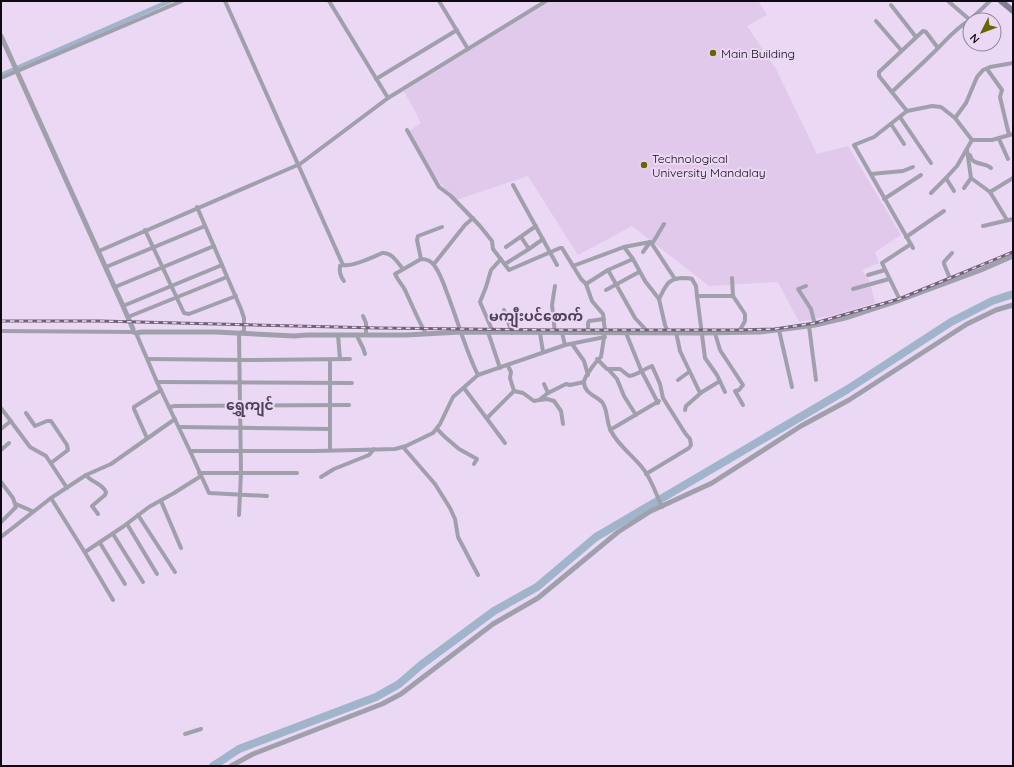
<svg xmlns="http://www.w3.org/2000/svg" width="1014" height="767" viewBox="0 0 1014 767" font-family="Quicksand,'Noto Sans Myanmar',sans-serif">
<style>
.built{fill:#e0c9eb}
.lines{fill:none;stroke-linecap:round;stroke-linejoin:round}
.canal{stroke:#a0b4cc;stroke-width:4.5}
.river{stroke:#a0b4cc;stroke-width:8}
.minor{stroke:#a0a0ad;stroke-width:4}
.tertiary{stroke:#a0a0ad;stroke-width:5}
.secondary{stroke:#818194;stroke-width:6}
.rail-casing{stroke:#6f6375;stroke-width:3}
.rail{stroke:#ebd8f4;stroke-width:1.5;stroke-dasharray:4.5;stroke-linecap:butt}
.poi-dot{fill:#686600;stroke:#ebd8f4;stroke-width:1.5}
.labels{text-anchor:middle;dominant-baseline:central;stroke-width:4;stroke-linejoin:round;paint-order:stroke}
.poi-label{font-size:12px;fill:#0f0912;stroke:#ebd8f4;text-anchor:start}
.quarter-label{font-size:14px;font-weight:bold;fill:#514158;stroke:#ebd8f4}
</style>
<rect width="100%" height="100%" fill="#ebd8f4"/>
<polygon class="built" points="550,1 758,1 767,15 747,26 776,69 817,154 848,146 901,235 875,252 879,263 862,270 870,282 875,303 838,314 799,322 778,282 709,286 632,226 578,255 528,176 453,201 406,133 421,123 404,91"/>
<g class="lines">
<polyline class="canal" points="1,75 170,1"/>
<polyline class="river" points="213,766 239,749 376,697 399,684 421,665 494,611 537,587 596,537 848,389 951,322 992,301 1013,294"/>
<g class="minor">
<path d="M225,1L343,265C353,267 373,257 382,253C392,252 397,262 403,269"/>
<polyline points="329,1 388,98"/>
<polyline points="439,1 468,49"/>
<polyline points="891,5 916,37"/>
<polyline points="970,20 990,1"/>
<polyline points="876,21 901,50"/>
<polyline points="987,69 1002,90 1000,97 1009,135"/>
<polyline points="1,78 182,1"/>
<polyline points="376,79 457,30"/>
<path d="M892,92C905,79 918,68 931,55C944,43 954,29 970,20L948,1"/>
<polyline points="907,111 879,76 879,72 923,31 926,32 938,48"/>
<polyline points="900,117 931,163"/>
<polyline points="955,118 966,103 977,77 983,70 990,67 1013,63"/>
<polyline points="891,124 904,144"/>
<path d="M407,130L439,187L451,196L480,226L492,241L493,249L509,270L560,248H562L581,279L586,284L592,301L603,314L605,331L601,357C597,360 584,377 584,382C584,393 596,396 602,402C608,409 606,422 611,431C618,445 631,454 641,466C651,477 656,494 662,507"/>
<polyline points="999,139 1008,159"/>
<path d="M970,155C972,166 985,162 991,168"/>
<polyline points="871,174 903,171 913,167"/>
<polyline points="971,178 990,192 1007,220"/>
<polyline points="513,185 557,265"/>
<polyline points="964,188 971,178 967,150"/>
<polyline points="954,191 946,178 957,166 972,140"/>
<polyline points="990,192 1013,178"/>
<polyline points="931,193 946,178"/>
<polyline points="884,199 921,175"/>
<polyline points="197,207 241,309 244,318 244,331 239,334 241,473 239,515"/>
<polyline points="983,226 1013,219"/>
<polyline points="145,230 184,313 189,314 236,296"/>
<polyline points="521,237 529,249"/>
<polyline points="906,237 944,211"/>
<polyline points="652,244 675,279"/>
<polyline points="506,247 536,226"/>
<polyline points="624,247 633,259 645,281 659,299 665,325 668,332"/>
<polyline points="913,248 854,145 874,137 907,111 932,106 941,107 955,118 972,140 992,140 1013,134"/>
<polyline points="99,251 300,164 388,98 546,1"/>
<polyline points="643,252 650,242"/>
<polyline points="421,259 417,240 418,236 442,227"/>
<polyline points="434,264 465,225 473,218"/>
<polyline points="505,264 529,249 543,239"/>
<path d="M343,265L340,266C339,272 340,276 344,281"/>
<polyline points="573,266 624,247 650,242 652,244 664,224"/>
<polyline points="106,267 205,226"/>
<polyline points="608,270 635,318 648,332"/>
<polyline points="868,275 885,270"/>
<polyline points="732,278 733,296 745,314 745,321 740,330 738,332"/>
<polyline points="951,281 944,264 944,262 952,253"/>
<polyline points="586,284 608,270 633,259"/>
<polyline points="555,286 552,305 555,333"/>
<polyline points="806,286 798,289 811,309 815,325"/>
<polyline points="115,287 214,246"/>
<polyline points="853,289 889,279"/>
<polyline points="606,290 639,272"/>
<path d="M659,299C666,286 667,279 682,278C686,278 689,278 692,279L696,286L697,296"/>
<polyline points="900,300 882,263 911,244"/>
<polyline points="123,306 222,265"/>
<polyline points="504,310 512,333"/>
<polyline points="363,316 366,323 366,334"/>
<polyline points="128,317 227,277"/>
<polyline points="809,326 816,380"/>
<polyline points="779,330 792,387"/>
<polyline points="1,331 133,332"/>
<polyline points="488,332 500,368"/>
<polyline points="493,332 480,302 486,287 491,270 501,259"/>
<polyline points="588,332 588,323 589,321 604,319"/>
<polyline points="676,332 680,351 700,393"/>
<polyline points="136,333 157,382 190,451 209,493 267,496"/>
<polyline points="540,333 543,352"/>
<polyline points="562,333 565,345"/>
<polyline points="626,333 641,370 658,403"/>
<polyline points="715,333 720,350 743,385 739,390 735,391 743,405"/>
<path d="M426,334C418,320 412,305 405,290C402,284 398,281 395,274L421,259C426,259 431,261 434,265C440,273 444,284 447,293C458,321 465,349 478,375"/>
<polyline points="338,335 340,359"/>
<polyline points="358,335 358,338 363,348 365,354"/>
<polyline points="572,344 584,361 588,375"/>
<polyline points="148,359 245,360 350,359"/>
<path d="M597,359L607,369H620L629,376C637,375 644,369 652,366L660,384L663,398L685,433L690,439L691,445L689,448L646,474"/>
<polyline points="608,369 617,379 624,396 636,415"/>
<polyline points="678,380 689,372"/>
<polyline points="157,382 352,383"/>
<polyline points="544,384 548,393"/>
<polyline points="464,388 505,443"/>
<polyline points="514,391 523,393 534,401 539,400 548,393 566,384 570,385 584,382"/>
<polyline points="725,392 717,375 705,358 697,296 733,296"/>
<polyline points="540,400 547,399 554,401 561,411 563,424"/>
<polyline points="169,407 175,406 349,405"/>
<polyline points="1,408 30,447 46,456 67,488"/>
<polyline points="685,410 686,406 702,392 720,381"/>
<polyline points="26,413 35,426 47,421 51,421 67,445 68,450 51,463"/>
<polyline points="487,418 514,391 510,378 511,372 508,366"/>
<polyline points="179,427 330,429"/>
<polyline points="1,429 11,421"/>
<polyline points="437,429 445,437 459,449 477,459 474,464"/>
<polyline points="610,430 659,401"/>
<polyline points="147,438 134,409 134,407 161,390"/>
<polyline points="403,447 435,484 450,508 455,519 458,537 478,575"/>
<polyline points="1,450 9,443"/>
<polyline points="330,450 330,360"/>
<polyline points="190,451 316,451 395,449 406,446 433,433 440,424 453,397 478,375 565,345 605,337"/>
<polyline points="199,473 297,473"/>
<path d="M86,475C92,483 102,483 106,492L105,495L92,506L98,514"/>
<polyline points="321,477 334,469 369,455 374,449"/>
<polyline points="1,482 13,498 16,507 1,522"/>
<polyline points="51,498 84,551 113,600"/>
<polyline points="161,501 181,548"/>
<polyline points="16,504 32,511"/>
<polyline points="138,515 175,572"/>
<polyline points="127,524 157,574"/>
<polyline points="113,534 143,582"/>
<polyline points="1,537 51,498 86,475 111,464 175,419"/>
<polyline points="100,543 125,584"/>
<polyline points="85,552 124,526 149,507 174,493 201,476"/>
<polyline points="185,734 201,729"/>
</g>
<g class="tertiary">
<polyline points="1,36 123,306 133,329 133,332 136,333 142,332 216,332 294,336 307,335 406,335 461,332 702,333 760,332 785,329 815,325 845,318 900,300 981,270 1013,256"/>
<polyline points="231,766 253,754 382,704 401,694 493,624 538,598 618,532 651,511 712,483 801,426 849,400 967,324 996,310 1013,305"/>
</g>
<polyline class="secondary" points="1001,1 1013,11"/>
<g class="rail-casing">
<polyline id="rail" points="1,321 100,321 378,328 555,330 740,330 775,329 815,323 899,299 1013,252"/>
</g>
<use href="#rail" class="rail"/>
</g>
<g class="poi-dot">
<circle cx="713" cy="53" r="4"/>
<circle cx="644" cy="165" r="4"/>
</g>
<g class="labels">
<g class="poi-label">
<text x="721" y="53">Main Building</text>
<text x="652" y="158">Technological<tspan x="652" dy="14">University Mandalay</tspan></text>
</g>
<g class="quarter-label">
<text x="536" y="316">မကျီးပင်စောက်</text>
<text x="250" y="405">ရွှေကျင်</text>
</g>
</g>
<rect width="1014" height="767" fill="none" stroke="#0f0912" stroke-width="4"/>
<g transform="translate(982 32) rotate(228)"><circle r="19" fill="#ebd8f4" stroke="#93859a"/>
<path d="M0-3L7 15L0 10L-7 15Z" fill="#686600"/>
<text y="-6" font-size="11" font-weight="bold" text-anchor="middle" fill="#0f0912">N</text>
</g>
</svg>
